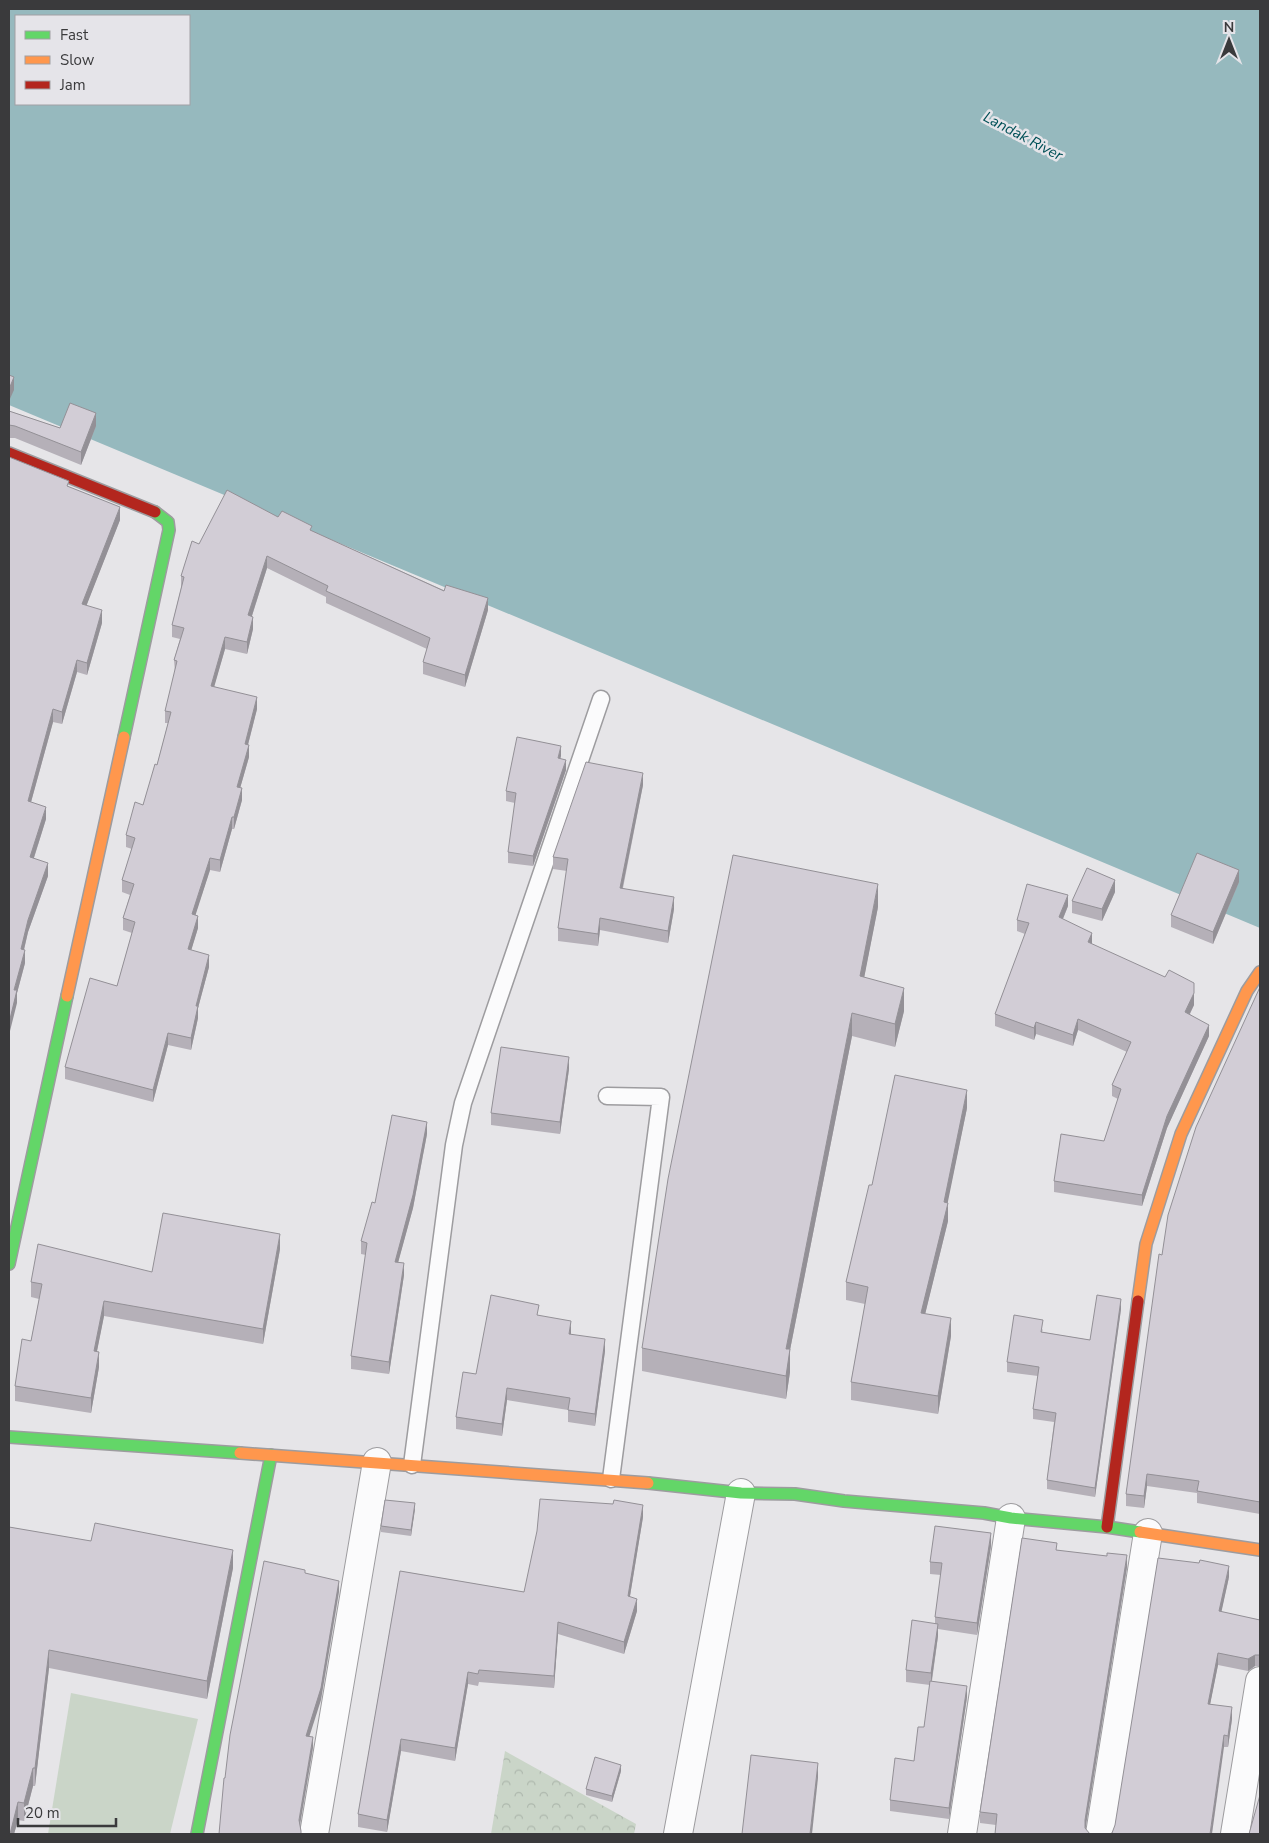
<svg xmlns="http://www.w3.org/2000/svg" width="1269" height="1843" viewBox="0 0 1269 1843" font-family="'Nunito Sans',sans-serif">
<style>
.forest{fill:url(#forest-crowns)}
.park{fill:#cad5c8}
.water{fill:#96b9be;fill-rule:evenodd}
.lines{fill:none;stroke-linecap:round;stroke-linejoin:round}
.lane-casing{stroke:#9d9c9f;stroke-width:19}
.street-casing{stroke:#9d9c9f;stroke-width:30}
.fast-casing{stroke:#9d9c9f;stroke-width:14}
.slow-casing{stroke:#9d9c9f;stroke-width:14}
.jam-casing{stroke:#9d9c9f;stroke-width:14}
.lane{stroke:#fbfbfc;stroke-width:16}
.street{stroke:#fbfbfc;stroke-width:28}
.fast{stroke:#63d668;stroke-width:11}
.slow{stroke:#ff974d;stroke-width:11}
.jam{stroke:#b3261e;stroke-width:11}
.wall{fill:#b5b0b8}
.shaded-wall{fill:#939096}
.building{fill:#d2cdd6;stroke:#939096}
.labels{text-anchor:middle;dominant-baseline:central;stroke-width:5;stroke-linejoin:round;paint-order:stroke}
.water-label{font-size:15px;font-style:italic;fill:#005057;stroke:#e5e4e9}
</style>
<defs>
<pattern id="forest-crowns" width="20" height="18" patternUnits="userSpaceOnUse" patternTransform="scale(1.25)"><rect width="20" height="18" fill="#cad5c8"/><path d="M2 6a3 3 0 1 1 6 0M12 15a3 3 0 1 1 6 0" fill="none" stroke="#aeb8ad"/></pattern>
</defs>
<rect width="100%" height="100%" fill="#e6e5e8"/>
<polygon class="forest" points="505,1751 636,1824 634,1834 491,1834"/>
<polygon class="park" points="71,1693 198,1719 170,1834 48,1834"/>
<path class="water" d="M9,9H1260V928L9,405ZM16,16H189V104H16Z"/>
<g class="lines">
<g class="lane-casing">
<g id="lane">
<polyline points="607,1096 661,1097 611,1479"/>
<polyline points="412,1465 454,1145 463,1103 601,699"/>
</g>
</g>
<g class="street-casing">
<g id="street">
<polyline points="314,1834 377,1462"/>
<polyline points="678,1834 741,1493"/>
<polyline points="962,1834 1011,1518"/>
<polyline points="1100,1834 1148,1533"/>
<polyline points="1235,1834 1260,1681"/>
</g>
</g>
<g class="fast-casing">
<g id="fast">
<polyline points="124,737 169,530 168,522 155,512"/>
<polyline points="9,1264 67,996"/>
<polyline points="9,1437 240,1453"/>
<polyline points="648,1483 741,1493 795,1494 844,1501 984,1513 1011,1518 1107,1527 1140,1532"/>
<polyline points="197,1834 271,1455"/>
</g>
</g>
<g class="slow-casing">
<g id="slow">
<polyline points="67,996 124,737"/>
<polyline points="1138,1301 1146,1244 1181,1134 1247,991 1260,972"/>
<polyline points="240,1453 648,1483"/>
<polyline points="1140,1532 1260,1550"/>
</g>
</g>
<g class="jam-casing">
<g id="jam">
<polyline points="9,453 155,512"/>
<polyline points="1107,1527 1138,1301"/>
</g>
</g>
<use href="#lane" class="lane"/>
<use href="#street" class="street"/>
<use href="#fast" class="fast"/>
<use href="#slow" class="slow"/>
<use href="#jam" class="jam"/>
</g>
<g class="wall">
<polygon points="9,411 60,428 96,426 81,465 15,438 9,438"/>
<polygon points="9,457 69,487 120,520 86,606 102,623 87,675 77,672 62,724 53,722 31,802 46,819 34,858 48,876 28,932 24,950 25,963 17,993 17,1003"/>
<polygon points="278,517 312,531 488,610 465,687 423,674 423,662 427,649 326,603 326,597 267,568 252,616 253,629 247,654 225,649 214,686 257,709 248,745 249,757 240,788 242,800 234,829 232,829 220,872 210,870 195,915 198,928 191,950 209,967 198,1008 198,1018 191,1050 168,1045 153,1102 65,1079 65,1067 117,986 132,933 123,930 123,918 130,895 122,892 122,880 132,849 126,847 126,835 143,805 157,765 168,723 165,723 165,711 175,672 174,660 180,639 172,637 172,625 181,588 181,576 199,544"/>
<polygon points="561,756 560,758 566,770 533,866 508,863 508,852 515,803 506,801 506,791"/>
<polygon points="643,785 623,888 674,909 668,943 600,930 598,946 558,941 558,928 567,871 553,869 553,857"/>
<polygon points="1239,882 1213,944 1171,927 1171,915"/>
<polygon points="1115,892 1102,921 1072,913 1072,901"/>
<polygon points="1068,906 1063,919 1092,944 1194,1005 1190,1014 1209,1036 1167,1128 1142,1206 1054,1192 1054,1181 1104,1141 1118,1099 1112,1096 1112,1085 1127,1052 1078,1030 1073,1046 1036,1034 1034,1040 995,1026 995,1014 1025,934 1017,931 1017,920"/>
<polygon points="878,907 864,977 904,1011 895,1047 852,1036 790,1350 790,1372 786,1399 642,1371 642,1348"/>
<polygon points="1260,987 1260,1514 1197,1503 1197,1493 1147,1486 1144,1508 1126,1506 1126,1494 1162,1255"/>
<polygon points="569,1069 560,1134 491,1125 491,1113"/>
<polygon points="967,1108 947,1203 948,1221 925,1314 951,1336 938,1414 851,1400 851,1382 865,1304 846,1300 846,1282 872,1185"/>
<polygon points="427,1134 413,1208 398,1262 404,1275 389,1374 351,1369 351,1356 366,1255 361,1254 361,1241 375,1203"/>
<polygon points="280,1249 263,1344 104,1316 97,1351 99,1367 91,1413 15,1401 15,1386 31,1341 39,1299 31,1297 31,1282 152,1272"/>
<polygon points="1121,1309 1095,1497 1047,1489 1047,1480 1054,1422 1033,1419 1033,1409 1038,1376 1007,1372 1007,1362 1043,1329 1042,1332 1090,1340"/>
<polygon points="539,1316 571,1334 605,1351 595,1426 568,1422 568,1410 507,1400 502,1436 456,1429 456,1417 476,1374"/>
<polygon points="415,1509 411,1536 381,1532 381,1526"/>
<polygon points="643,1517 630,1596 637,1611 624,1654 558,1634 554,1688 479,1682 478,1686 468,1684 455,1761 401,1751 387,1832 358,1827 358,1814 400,1571 524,1592"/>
<polygon points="9,1527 233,1568 207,1699 49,1668 35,1786 33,1786 24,1821 18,1820 14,1834 9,1834"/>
<polygon points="991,1546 977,1635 938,1629 938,1636 932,1681 967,1697 949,1819 890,1811 890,1800 914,1761 924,1727 930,1685 906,1682 906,1670 935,1623 935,1617 941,1575 930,1574 930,1562"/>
<polygon points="1057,1550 1127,1567 1085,1827 996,1825 980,1823 980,1812"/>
<polygon points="1229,1577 1221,1612 1260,1620 1260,1666 1255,1666 1248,1671 1218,1665 1210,1704 1232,1719 1228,1747 1224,1747 1112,1833"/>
<polygon points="621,1771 612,1802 586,1795 586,1789"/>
</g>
<g class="shaded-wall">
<polygon points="14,377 14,390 9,401 9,389"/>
<polygon points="96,413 96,426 81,465 81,452"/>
<polygon points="120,507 120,520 82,617 82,604"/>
<polygon points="267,556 267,568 248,628 248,615"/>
<polygon points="488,598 488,610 465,687 465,675"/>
<polygon points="102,610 102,623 87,675 87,663"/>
<polygon points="253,617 253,629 247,654 247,642"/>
<polygon points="225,637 225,649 211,698 211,686"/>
<polygon points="77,660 77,672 62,724 62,712"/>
<polygon points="257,697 257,709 245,756 245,744"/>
<polygon points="53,709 53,722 28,813 28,801"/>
<polygon points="249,745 249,757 237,799 237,787"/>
<polygon points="561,746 561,756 558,768 558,758"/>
<polygon points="566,760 566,770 533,866 533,856"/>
<polygon points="643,773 643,785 620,900 620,888"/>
<polygon points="242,788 242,800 234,829 234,817"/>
<polygon points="46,807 46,819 30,870 30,857"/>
<polygon points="232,817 232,829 220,872 220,860"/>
<polygon points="210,858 210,870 192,926 192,914"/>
<polygon points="48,863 48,876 28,932 21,962 21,949 28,920"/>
<polygon points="1239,870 1239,882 1213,944 1213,932"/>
<polygon points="1115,880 1115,892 1102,921 1102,909"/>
<polygon points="878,884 878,907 860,999 860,976"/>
<polygon points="1068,895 1068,906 1059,928 1059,917"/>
<polygon points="674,897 674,909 668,943 668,931"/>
<polygon points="198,916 198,928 188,961 188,949"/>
<polygon points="600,918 600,930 598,946 598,934"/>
<polygon points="1092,933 1092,944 1088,942"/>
<polygon points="25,950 25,963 17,993 17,1003 9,1035 9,1023 14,990"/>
<polygon points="209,955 209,967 198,1008 198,1018 191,1050 191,1038 196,1006"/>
<polygon points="904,988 904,1011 895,1047 895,1024"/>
<polygon points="1194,993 1194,1005 1185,1023 1185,1012"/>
<polygon points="852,1013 852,1036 790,1350 790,1372 786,1399 786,1349"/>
<polygon points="1078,1019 1078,1030 1073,1046 1073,1035"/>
<polygon points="1036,1022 1036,1034 1034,1040 1034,1028"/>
<polygon points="1209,1025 1209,1036 1167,1128 1142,1206 1142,1195 1167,1116"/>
<polygon points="168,1033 168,1045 153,1102 153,1090"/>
<polygon points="569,1057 569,1069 560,1134 560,1122"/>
<polygon points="967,1090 967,1108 945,1216 948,1203 948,1221 921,1331 921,1313"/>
<polygon points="427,1122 427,1134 413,1208 395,1274 395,1262"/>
<polygon points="280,1234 280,1249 263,1344 263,1329"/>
<polygon points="404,1263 404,1275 389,1374 389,1362"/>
<polygon points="1121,1299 1121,1309 1095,1497 1095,1488"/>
<polygon points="104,1301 104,1316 94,1366 94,1351"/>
<polygon points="951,1318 951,1336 938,1414 938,1396"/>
<polygon points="571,1321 571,1334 569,1334"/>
<polygon points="605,1339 605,1351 595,1426 595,1414"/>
<polygon points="99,1352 99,1367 91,1413 91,1398"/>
<polygon points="507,1388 507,1400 502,1436 502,1424"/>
<polygon points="1147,1474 1147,1486 1144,1508 1144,1496"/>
<polygon points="415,1503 415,1509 411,1536 411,1530"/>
<polygon points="643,1505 643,1517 628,1608 628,1596"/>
<polygon points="991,1533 991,1546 977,1635 977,1623"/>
<polygon points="233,1550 233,1568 207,1699 207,1681"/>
<polygon points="1127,1555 1127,1567 1085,1832 1085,1820"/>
<polygon points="1229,1566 1229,1577 1219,1623 1219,1611"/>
<polygon points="339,1581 339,1592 321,1700 306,1747 306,1736"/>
<polygon points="637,1599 637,1611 624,1654 624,1642"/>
<polygon points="558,1622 558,1634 554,1688 554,1676"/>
<polygon points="938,1624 938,1636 931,1685 931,1673"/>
<polygon points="49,1650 49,1668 35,1786 35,1768"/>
<polygon points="1218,1653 1218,1665 1208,1715 1208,1704"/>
<polygon points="1255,1655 1255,1666 1248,1671 1248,1659"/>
<polygon points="468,1672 468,1684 455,1761 455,1748"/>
<polygon points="967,1686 967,1697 949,1819 949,1808"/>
<polygon points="1232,1707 1232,1719 1228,1747 1228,1736"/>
<polygon points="1224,1735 1224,1747 1212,1834 1210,1834"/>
<polygon points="313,1737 313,1748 299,1831 299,1820"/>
<polygon points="401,1739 401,1751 387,1832 387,1820"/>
<polygon points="818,1763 818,1778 812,1834 810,1834"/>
<polygon points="621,1765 621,1771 612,1802 612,1796"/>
<polygon points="33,1768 33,1786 24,1821 24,1803"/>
<polygon points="18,1802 18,1820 14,1834 10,1834"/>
</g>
<g class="building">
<polygon points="9,375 14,377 9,389"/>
<polygon points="70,403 96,413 81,452 15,426 9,425 9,411 60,428"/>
<polygon points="9,457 69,481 67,486 120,507 82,604 102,610 87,663 77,660 62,712 53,709 28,801 46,807 30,857 48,863 28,920 21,949 25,950 14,990 17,990 9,1023"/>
<polygon points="227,490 278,517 282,511 312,526 310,530 444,591 446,585 488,598 465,675 423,662 430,638 326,591 328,586 267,556 248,615 253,617 247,642 225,637 211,686 257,697 245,744 249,745 237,787 242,788 234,817 232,817 220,860 210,858 192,914 198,916 188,949 209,955 196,1006 198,1006 191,1038 168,1033 153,1090 65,1067 90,978 117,986 135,922 123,918 134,884 122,880 135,838 126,835 135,802 143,805 155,764 157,765 171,712 165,711 177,661 174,660 184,628 172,625 184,577 181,576 192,541 199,544"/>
<polygon points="517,737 561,746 558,758 566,760 533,856 508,852 516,793 506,791"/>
<polygon points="586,762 643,773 620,888 674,897 668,931 600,918 598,934 558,928 568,859 553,857"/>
<polygon points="1197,853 1239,870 1213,932 1171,915"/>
<polygon points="733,855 878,884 860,976 904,988 895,1024 852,1013 786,1349 790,1349 786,1376 642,1348 668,1179"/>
<polygon points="1087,868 1115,880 1102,909 1072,901"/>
<polygon points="1027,884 1068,895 1059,917 1092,933 1088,942 1165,977 1169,970 1194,983 1194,993 1185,1012 1209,1025 1167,1116 1142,1195 1054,1181 1061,1134 1104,1141 1121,1089 1112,1085 1131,1042 1078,1019 1073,1035 1036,1022 1034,1028 995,1014 1029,923 1017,920"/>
<polygon points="1260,987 1260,1502 1197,1491 1199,1481 1147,1474 1144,1496 1126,1494 1159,1254 1162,1255 1168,1215 1196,1127"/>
<polygon points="501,1047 569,1057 560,1122 491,1113"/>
<polygon points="895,1075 967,1090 944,1202 948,1203 921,1313 951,1318 938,1396 851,1382 868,1287 846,1282 869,1185 872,1185"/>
<polygon points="392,1115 427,1122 413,1195 395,1262 404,1263 389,1362 351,1356 367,1243 361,1241 372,1202 375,1203"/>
<polygon points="163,1213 280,1234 263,1329 104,1301 94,1351 99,1352 91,1398 15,1386 22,1339 31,1341 42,1284 31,1282 38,1244 152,1272"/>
<polygon points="491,1295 539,1305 537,1315 571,1321 569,1334 605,1339 595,1414 568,1410 570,1398 507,1388 502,1424 456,1417 463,1372 476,1374"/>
<polygon points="1097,1295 1121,1299 1095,1488 1047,1480 1056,1413 1033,1409 1039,1367 1007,1362 1014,1315 1043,1320 1041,1332 1090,1340"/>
<polygon points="540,1499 613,1504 614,1500 643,1505 628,1596 637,1599 624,1642 558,1622 554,1676 479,1670 478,1674 468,1672 455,1748 401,1739 387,1820 358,1814 400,1571 524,1592 537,1531"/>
<polygon points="385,1500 415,1503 411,1530 381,1526"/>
<polygon points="95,1523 233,1550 207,1681 49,1650 35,1768 33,1768 24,1803 18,1802 10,1834 9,1834 9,1527 91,1541"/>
<polygon points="935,1526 991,1533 977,1623 935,1617 942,1563 930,1562"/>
<polygon points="1022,1538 1057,1543 1056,1550 1107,1556 1107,1553 1127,1555 1085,1820 1085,1828 1090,1834 995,1834 997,1814 980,1812"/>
<polygon points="1158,1558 1199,1563 1200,1560 1229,1566 1219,1611 1260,1620 1260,1655 1255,1655 1248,1659 1218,1653 1208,1704 1232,1707 1228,1736 1224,1735 1210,1834 1110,1834 1112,1833 1115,1825"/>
<polygon points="264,1561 305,1570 305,1573 339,1581 321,1688 306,1736 313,1737 299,1820 301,1831 301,1834 219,1834 224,1778 225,1778 230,1735"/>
<polygon points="912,1620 938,1624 931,1673 906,1670"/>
<polygon points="930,1681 967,1686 949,1808 890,1800 895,1758 914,1761 918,1727 924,1727"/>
<polygon points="751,1755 818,1763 810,1834 742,1834"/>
<polygon points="595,1757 621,1765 612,1796 586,1789"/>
<polygon points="1260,1795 1260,1834 1249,1834"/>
</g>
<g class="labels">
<g class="water-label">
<text transform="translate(1023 136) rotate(28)">Landak River</text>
</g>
</g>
<rect width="1269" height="1843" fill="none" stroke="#3a3a3c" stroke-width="20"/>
<rect x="15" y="15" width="175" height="90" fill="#e5e4e9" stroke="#a1a0a4"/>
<rect x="25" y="31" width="25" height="8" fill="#63d668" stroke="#a1a0a4"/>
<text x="60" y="40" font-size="15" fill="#3a3a3c">Fast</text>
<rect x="25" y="56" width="25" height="8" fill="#ff974d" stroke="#a1a0a4"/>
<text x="60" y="65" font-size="15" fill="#3a3a3c">Slow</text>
<rect x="25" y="81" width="25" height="8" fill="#b3261e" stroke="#a1a0a4"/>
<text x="60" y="90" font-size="15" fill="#3a3a3c">Jam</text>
<g transform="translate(1229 40)" stroke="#e5e4e9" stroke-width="4" paint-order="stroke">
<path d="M0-4L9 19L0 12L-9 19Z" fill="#3a3a3c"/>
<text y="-8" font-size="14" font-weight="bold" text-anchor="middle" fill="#3a3a3c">N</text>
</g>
<path d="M18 1818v8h98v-8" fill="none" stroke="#3a3a3c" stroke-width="2.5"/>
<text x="25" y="1818" font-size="15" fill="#3a3a3c" stroke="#e5e4e9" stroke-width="4" paint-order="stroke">20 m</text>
</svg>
